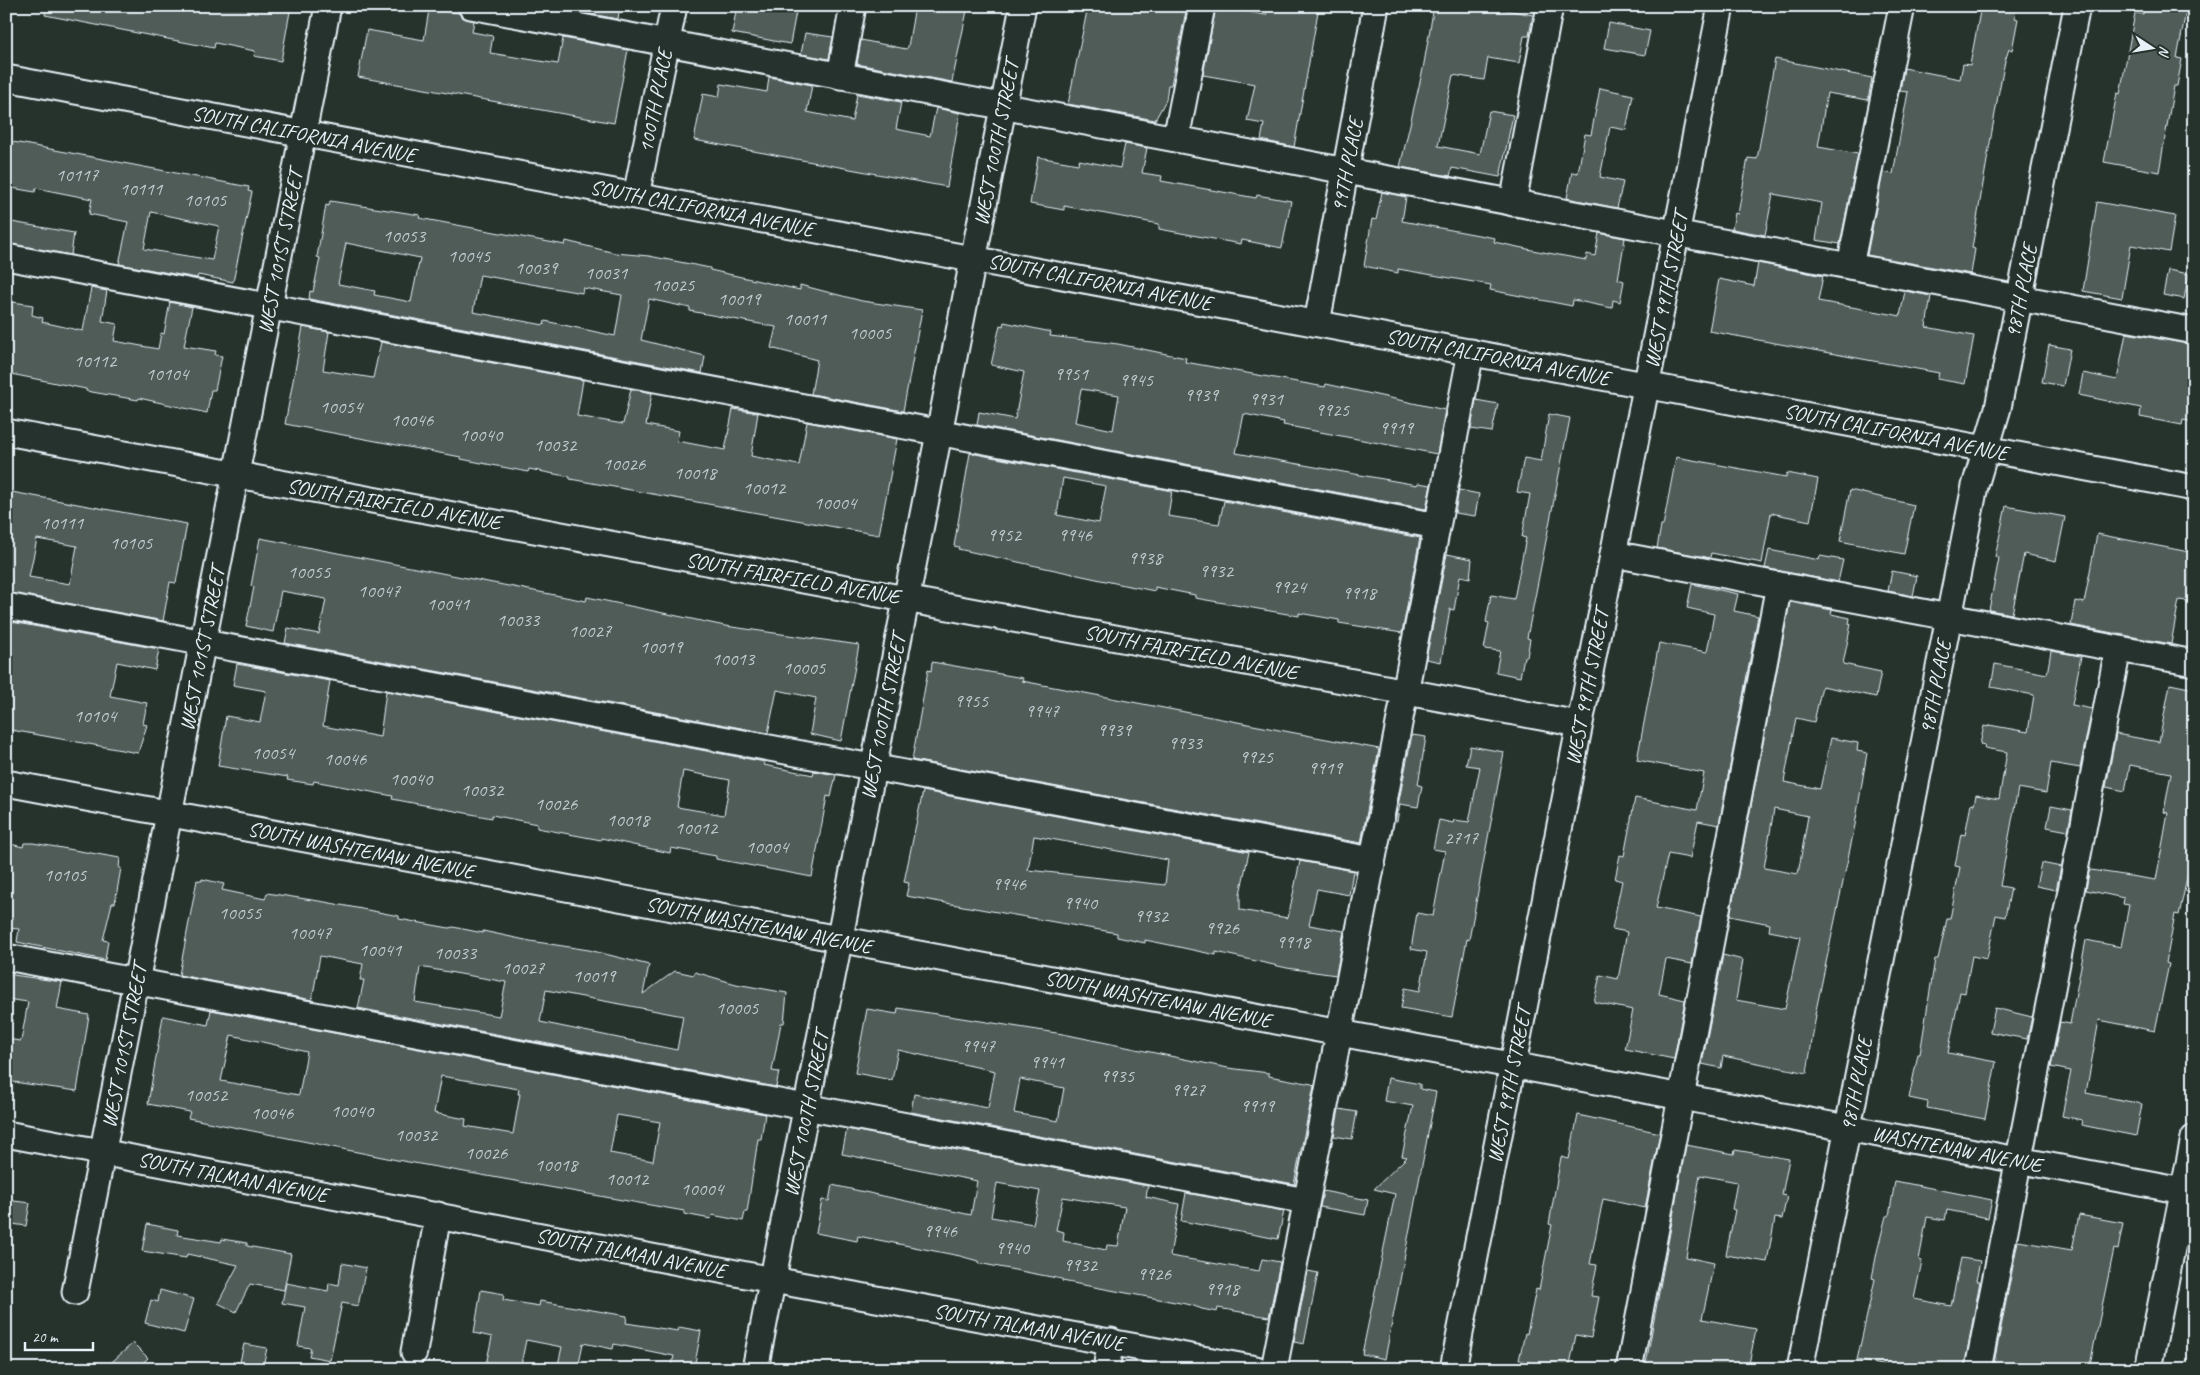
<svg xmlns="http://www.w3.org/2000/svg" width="2200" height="1375" viewBox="0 0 2200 1375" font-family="Caveat,sans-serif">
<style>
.building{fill:#505c59;stroke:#e8f1f8;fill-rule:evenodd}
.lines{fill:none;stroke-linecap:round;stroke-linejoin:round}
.minor-casing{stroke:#e8f1f8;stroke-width:29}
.minor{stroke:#26332d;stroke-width:25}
.labels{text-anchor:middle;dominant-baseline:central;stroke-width:4.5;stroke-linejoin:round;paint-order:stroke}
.number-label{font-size:19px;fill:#c2ccd0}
.street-label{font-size:21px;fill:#e8f1f8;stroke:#26332d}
</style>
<rect width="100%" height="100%" fill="#26332d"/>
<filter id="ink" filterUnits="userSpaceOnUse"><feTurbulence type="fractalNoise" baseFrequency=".02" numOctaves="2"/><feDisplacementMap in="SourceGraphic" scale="10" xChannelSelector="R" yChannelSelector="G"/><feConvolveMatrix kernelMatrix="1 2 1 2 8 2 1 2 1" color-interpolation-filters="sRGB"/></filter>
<g filter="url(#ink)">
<g class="building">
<polygon points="46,6 291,6 281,61 254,56 255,51 215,43 214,48 45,15"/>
<polygon points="569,6 620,6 618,19 569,10"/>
<polygon points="737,6 768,6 796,12 790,44 732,33"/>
<polygon points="915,6 968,6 952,82 857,64 861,40 906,49 908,47"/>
<polygon points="1088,6 1187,6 1171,85 1168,85 1166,100 1155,120 1068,104"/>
<polygon points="1268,6 1319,6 1294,147 1261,140 1264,124 1247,121 1255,84 1203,75 1216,7 1266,15"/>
<polygon points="1434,6 1485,6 1533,15 1529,36 1524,36 1519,63 1488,58 1484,80 1453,75 1438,146 1480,154 1489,111 1513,115 1500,177 1452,168 1450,176 1400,167 1423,69"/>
<polygon points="1981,6 2016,9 2015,18 2018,19 2012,50 2009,49 2005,61 1998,96 1972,248 1975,249 1971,274 1867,255 1883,172 1893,174 1908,92 1900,91 1904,68 1960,79 1963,64 1970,65"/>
<polygon points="2145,6 2187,6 2177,58 2182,59 2177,86 2174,86 2159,172 2104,162 2117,93 2120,94 2135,13 2143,14"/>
<polygon points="429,10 459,13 462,17 474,21 472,32 493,36 490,53 558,64 563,38 628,50 614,123 358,77 367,30 424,40"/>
<polygon points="1609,23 1650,31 1645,55 1604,48"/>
<polygon points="805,33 833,37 829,59 801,54"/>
<polygon points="1775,59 1872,78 1868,100 1827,93 1818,147 1858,154 1840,244 1816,240 1822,203 1773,194 1765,235 1732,229 1735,213 1738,214 1748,158 1757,159"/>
<polygon points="769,77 812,85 807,112 852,121 857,94 901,102 896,129 930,136 936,108 960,113 947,187 694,140 703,94 719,97 721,84 767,92"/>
<polygon points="1600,88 1633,95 1626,130 1610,127 1600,177 1623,182 1617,208 1567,198 1572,172 1578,173 1585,134 1591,135"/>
<path d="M8,141L249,187L248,191L252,192L233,282L198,275L197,278L119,264L128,222L89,214L92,199L36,188L35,192L6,187ZM151,212L219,226L212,260L144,249Z"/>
<polygon points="1125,144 1147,148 1142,173 1162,176 1161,181 1256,198 1257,195 1291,201 1282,248 1242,240 1241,244 1159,229 1159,224 1064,206 1064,210 1030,204 1038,157 1078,164 1079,160 1120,168"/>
<polygon points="1382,192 1406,197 1402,221 1495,238 1494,242 1532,250 1586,260 1587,254 1595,256 1599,233 1625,238 1618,279 1624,281 1620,302 1613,300 1612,308 1573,300 1572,306 1490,290 1491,285 1398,269 1398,273 1364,266 1372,219 1376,220"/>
<path d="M330,201L420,215L419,218L565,245L566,241L615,253L649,256L710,268V270L800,290V285L862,301L922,310L903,411L811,394L817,360L771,348L776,327L690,311V308L649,299L641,340L705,356L702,373L309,299L310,291L313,292L320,258L317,257L326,205L329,206ZM346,243L420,258L411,302L374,295L375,291L338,284ZM480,275L582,293L583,288L622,295L615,336L545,321L544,325L473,312Z"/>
<polygon points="2097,202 2175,216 2169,252 2131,245 2122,298 2083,291"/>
<polygon points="6,221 74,233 71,255 6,243"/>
<polygon points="1758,263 1823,276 1818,301 1896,315 1900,316 1905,291 1931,296 1926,327 1974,336 1965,384 1937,379 1939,373 1709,331 1719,279 1754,286"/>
<polygon points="2168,270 2189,274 2184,299 2163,295"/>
<polygon points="91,288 107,291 102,321 117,324 114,341 158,349 161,333 164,334 170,302 192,307 184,346 216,351 215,355 222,356 215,390 211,390 207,413 139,398 138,400 86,391 86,389 6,373 6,301 33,305 32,315 43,318 42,322 83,331"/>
<path d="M1004,322L1051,332L1050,336L1118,344L1186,358L1185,362L1325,387L1326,384L1445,410L1437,454L1283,425L1284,422L1244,414L1236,453L1417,485L1418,483L1431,485L1426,509L977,425L979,412L1015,419L1024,372L991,365L1000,325L1003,326ZM1081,389L1119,395L1113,430L1075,422Z"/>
<polygon points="303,327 329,332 323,370 373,378 381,342 583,380 577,416 623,424 631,389 652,393 646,425 679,431 677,441 725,450 733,409 758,413 751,456 776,461 799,465 807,422 897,439 879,535 570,479 570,477 529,469 528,472 461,459 461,457 285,424"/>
<polygon points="2126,333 2194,345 2194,422 2183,420 2182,425 2140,417 2141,408 2079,395 2083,373 2117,380"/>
<polygon points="2049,345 2070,349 2063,386 2042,382"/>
<polygon points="1476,400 1498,404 1492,432 1471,429"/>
<polygon points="1549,414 1570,418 1527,638 1530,639 1527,657 1524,657 1520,677 1496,672 1500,651 1484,649 1489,623 1486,622 1491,595 1514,599 1526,538 1522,537 1530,494 1517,492 1524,458 1541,461"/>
<path d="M970,453L1172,491L1168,516L1219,524L1224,501L1420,538L1402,633L1339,623V620L1299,613V616L1195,598V595L1155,587V591L1124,585L958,549L959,547L954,546ZM1063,478L1106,486L1099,523L1057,515Z"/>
<polygon points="1676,457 1786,477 1787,473 1818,479 1810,521 1771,513 1762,563 1711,553 1710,558 1657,548 1661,526 1663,526"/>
<polygon points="1459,490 1479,494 1475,516 1455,513"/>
<polygon points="1850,490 1914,505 1904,554 1840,541"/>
<path d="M6,491L187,524L176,583L170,582L163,621L6,592V540L9,527H6ZM37,539L77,546L70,584L29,577Z"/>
<polygon points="2006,506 2065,517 2056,561 2024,554 2012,614 1989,610 1999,558 1995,557"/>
<polygon points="2097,534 2194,553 2194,602 2179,600 2171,644 2071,625 2075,601 2084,603"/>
<polygon points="260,538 586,601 587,597 725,626 859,645 841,741 810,734 816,698 777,690 768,733 285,643 288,628 319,634 326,599 281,591 273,632 246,626 254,587 251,586"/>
<polygon points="1769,550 1819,560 1820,556 1843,560 1838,582 1765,568"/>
<polygon points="1447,554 1472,559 1470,578 1460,576 1454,610 1450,609 1441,662 1426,659"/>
<polygon points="1892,571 1917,576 1913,596 1888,591"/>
<polygon points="1692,584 1738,594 1734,611 1758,616 1719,825 1698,821 1690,858 1668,854 1656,908 1701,917 1692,964 1666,959 1659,994 1685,1000 1674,1059 1625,1049 1633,1010 1594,1002 1600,975 1618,979 1627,932 1612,929 1622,881 1615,879 1620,855 1624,856 1635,798 1697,810 1704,773 1637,760 1659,643 1707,652 1714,614 1687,608"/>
<path d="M1790,602L1832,610L1831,614L1850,618L1849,624H1851L1843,664L1881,672L1876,697L1822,686L1814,722L1796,718L1784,782L1820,789L1831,738L1858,743L1857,751L1867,753L1855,825L1815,1015H1816L1807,1073L1723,1056L1721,1068L1702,1064L1723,955L1743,960L1736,1000L1785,1009L1800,937L1769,931L1770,924L1730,916ZM1774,809L1808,816L1798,874L1764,868Z"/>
<polygon points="6,621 159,649 155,670 117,662 110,696 147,703 143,724 147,725 138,753 6,729"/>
<polygon points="2051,651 2081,656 2072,705 2092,709 2080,768 2051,763 2046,793 2018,788 2000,886 2011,888 2005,917 1996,915 1987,959 1972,956 1965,993 1960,992 1948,1053 1996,1062 1985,1119 1927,1108 1928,1102 1909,1098 1918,1054 1920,1054 1935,959 1938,959 1947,919 1950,919 1960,867 1955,866 1961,834 1965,835 1971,804 1974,805 1976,795 1999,799 2007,752 1984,748 1985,745 1980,744 1984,726 1988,727 1989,725 2028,732 2034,695 1991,687 1995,664 2047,674"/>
<polygon points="932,662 1023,678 1022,681 1379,749 1361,843 912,760 928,670 931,671"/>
<path d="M237,664L330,681L323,726L380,737L386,691L765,762L764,765L813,775L814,771L836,775L831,797L827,796L812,877L716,859V856L671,848L670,853L601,838V840L537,828V824L492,815V818L392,799L393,796L361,790L314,781L313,784L287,780L288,777L218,766L226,716L260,722L266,691L233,685ZM683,771L730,780L724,815L677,807Z"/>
<polygon points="2170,684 2194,689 2194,841 2187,878 2179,915 2175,914 2166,963 2169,964 2155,1031 2099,1020 2086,1093 2142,1104 2136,1136 2081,1125 2082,1120 2062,1116 2071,1071 2051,1067 2060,1022 2070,1024 2086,940 2121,947 2129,905 2123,904 2124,898 2086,890 2089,872 2091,870 2156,880 2168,813 2164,812 2171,773 2130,765 2125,791 2106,787 2116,734 2159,742"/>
<polygon points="1412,735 1426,737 1418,785 1422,786 1418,807 1400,804 1397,821 1395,821"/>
<polygon points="1470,746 1504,752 1469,940 1467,939 1452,1017 1401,1008 1405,988 1420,991 1427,952 1411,949 1417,913 1433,916 1445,851 1433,849 1439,820 1453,823 1454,820 1469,822 1480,767 1466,765"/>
<path d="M923,791L1249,852L1240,894V910L1288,918L1300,861L1353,871L1349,895L1317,889L1309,925L1344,931L1336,975L1287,968L1216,952V955L1165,944L1145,940V943L1117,937V933L906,896L909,883L904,882ZM1034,836L1168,860L1165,885L1028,870Z"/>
<polygon points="2051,806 2072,810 2068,831 2047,827"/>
<polygon points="6,843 23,847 24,843 33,843 120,858 119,868 121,868 115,903 112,903 103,940 108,941 105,960 17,942 19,929 6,928"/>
<polygon points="2041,863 2061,867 2056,890 2036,886"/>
<path d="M202,879L224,884L222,890L265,899L267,893L325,902L399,916V919L449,928L453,927L483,933V931L530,941L589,950L649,965L643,994L675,971L694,975L695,972L736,984L787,993L784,1023H781L772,1071L779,1072L776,1087L358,1008L364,980H360L363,964L320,956L312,1000L179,975L197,880L202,881ZM420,967L506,982L499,1016L415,1002ZM546,990L683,1016L677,1050L540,1022Z"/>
<polygon points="6,974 62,982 57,1009 89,1015 77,1091 6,1081 6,1039 21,1041 28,1002 6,999"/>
<path d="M898,1008L1063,1034L1228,1068L1269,1073V1076L1312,1084L1314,1086L1294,1184L911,1112L914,1094L988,1108L995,1071L898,1050L892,1080L855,1073L867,1009L897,1014ZM1020,1079L1064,1088L1058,1121L1014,1113Z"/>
<polygon points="1995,1008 2032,1017 2027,1039 1990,1032"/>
<path d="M211,1010L765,1114L761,1139H758L747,1212H745L743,1221L712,1215L711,1219L684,1214V1211L397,1160L188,1118L190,1112L148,1104L163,1016L208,1025ZM231,1035L307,1052L299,1095L221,1081ZM441,1076L519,1089L518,1094H520L513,1134L465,1126L466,1119L434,1113ZM617,1115L660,1122L653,1161L610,1153Z"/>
<polygon points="1388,1078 1420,1084 1420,1089 1436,1092 1385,1359 1362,1354 1395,1194 1374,1189 1407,1157 1402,1156 1413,1106 1384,1101"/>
<polygon points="1339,1109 1357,1112 1352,1139 1334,1136"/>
<polygon points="1578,1115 1660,1133 1645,1208 1603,1199 1590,1264 1597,1265 1591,1296 1599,1297 1591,1338 1576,1335 1569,1369 1562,1369 1519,1360 1525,1333 1527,1334 1536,1289 1539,1290 1552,1225 1549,1224 1561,1157 1569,1159"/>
<path d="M847,1129L1148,1186L1146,1197L1179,1204L1170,1256L1259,1271L1262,1259L1280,1262L1269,1317L1218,1308L1217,1312L1202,1309L1191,1305L1062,1281V1279L978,1263V1261L960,1256L858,1236L857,1241L816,1233L822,1200L829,1201L832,1185L971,1215L977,1181L842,1154ZM997,1183L1040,1191L1033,1224L991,1217ZM1063,1197L1125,1207L1118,1246L1107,1245L1106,1250L1063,1241L1064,1232L1056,1230Z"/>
<polygon points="1686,1145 1734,1154 1735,1150 1789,1159 1782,1195 1787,1196 1782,1219 1775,1218 1767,1262 1726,1255 1735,1210 1732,1209 1737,1182 1700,1175 1686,1257 1714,1263 1702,1319 1756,1329 1748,1369 1645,1369"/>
<polygon points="1895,1181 1992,1200 1988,1218 1947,1210 1945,1220 1927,1217 1919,1260 1922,1261 1914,1299 1951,1306 1961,1258 1980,1261 1976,1281 1980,1281 1964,1369 1902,1369 1857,1360 1875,1279 1872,1278 1877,1252 1886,1216 1889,1216"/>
<polygon points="1323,1191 1368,1200 1365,1215 1320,1207"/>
<polygon points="1186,1193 1284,1211 1278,1239 1181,1221"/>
<polygon points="6,1200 30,1203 26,1226 6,1223"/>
<polygon points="2079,1215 2123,1223 2118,1250 2114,1249 2089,1369 2026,1369 1994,1363 2018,1241 2072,1250"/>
<polygon points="147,1224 178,1230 177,1235 221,1242 222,1239 247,1243 247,1246 291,1254 284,1290 250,1284 236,1312 218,1303 238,1265 187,1254 186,1258 142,1251"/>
<polygon points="342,1263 366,1268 358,1306 342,1303 330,1360 309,1356 311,1348 298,1346 305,1307 282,1303 286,1283 328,1291 329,1283 339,1285"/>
<polygon points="1308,1271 1318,1273 1304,1344 1294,1342"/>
<polygon points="160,1290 194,1299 184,1333 145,1323 151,1300 158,1302"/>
<polygon points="481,1290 504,1294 503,1300 539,1306 540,1301 627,1316 626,1323 678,1331 679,1327 701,1331 694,1369 671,1369 674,1356 614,1344 613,1349 583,1343 578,1369 557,1369 562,1347 526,1340 520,1369 485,1369 492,1337 474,1333"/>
<polygon points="133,1343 148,1358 136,1369 104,1369"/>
<polygon points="244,1344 267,1348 263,1366 240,1362"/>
</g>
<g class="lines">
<g class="minor-casing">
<g id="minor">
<polyline points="471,6 2194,331"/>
<polyline points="840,76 853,6"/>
<polyline points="6,78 2194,488"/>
<polyline points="1176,139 1202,6"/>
<polyline points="636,196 674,6"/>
<polyline points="1513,203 1550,6"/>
<polyline points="6,257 1437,526"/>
<polyline points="1850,266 1902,6"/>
<polyline points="1317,323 1376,6"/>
<polyline points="6,432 1579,724"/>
<polyline points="1613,554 2194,663"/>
<polyline points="6,606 1372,860"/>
<polyline points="6,783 2194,1193"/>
<polyline points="6,957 1306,1201"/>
<polyline points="6,1134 773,1280 1256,1369"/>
<polyline points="75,1292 328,6"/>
<polyline points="414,1352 438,1215"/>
<polyline points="755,1369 1023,6"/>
<polyline points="1106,1369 1111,1341"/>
<polyline points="1274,1369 1471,352"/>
<polyline points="1453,1369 1721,6"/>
<polyline points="1629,1369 1779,585"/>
<polyline points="1800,1369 1975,486 1998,408 2077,6"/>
<polyline points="1978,1369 2118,649"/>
<polyline points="2148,1369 2194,1138"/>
</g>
</g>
<use href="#minor" class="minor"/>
</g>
</g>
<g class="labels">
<g class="number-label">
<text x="77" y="175">10117</text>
<text x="141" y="189">10111</text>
<text x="205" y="200">10105</text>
<text x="404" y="236">10053</text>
<text x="469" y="256">10045</text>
<text x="536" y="268">10039</text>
<text x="606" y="273">10031</text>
<text x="673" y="285">10025</text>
<text x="739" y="299">10019</text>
<text x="805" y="319">10011</text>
<text x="870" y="333">10005</text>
<text x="95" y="361">10112</text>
<text x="167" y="374">10104</text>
<text x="1071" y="374">9951</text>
<text x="1136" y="380">9945</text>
<text x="1201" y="395">9939</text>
<text x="1266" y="399">9931</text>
<text x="341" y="407">10054</text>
<text x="1332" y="410">9925</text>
<text x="412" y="420">10046</text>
<text x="1396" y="428">9919</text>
<text x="481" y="435">10040</text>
<text x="555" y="445">10032</text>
<text x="624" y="464">10026</text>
<text x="695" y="473">10018</text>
<text x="764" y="488">10012</text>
<text x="835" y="503">10004</text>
<text x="62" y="523">10111</text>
<text x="1004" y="535">9952</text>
<text x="1075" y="535">9946</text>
<text x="131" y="543">10105</text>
<text x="1145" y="558">9938</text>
<text x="1216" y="571">9932</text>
<text x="309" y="572">10055</text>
<text x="1289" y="587">9924</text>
<text x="379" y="591">10047</text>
<text x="1359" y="593">9918</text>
<text x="448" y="604">10041</text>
<text x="518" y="620">10033</text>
<text x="590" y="631">10027</text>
<text x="661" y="647">10019</text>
<text x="733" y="659">10013</text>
<text x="804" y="668">10005</text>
<text x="971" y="701">9955</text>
<text x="1042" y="711">9947</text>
<text x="95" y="716">10104</text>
<text x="1114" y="730">9939</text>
<text x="1185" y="743">9933</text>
<text x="273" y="753">10054</text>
<text x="1256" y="757">9925</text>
<text x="345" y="759">10046</text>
<text x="1325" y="768">9919</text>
<text x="411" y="779">10040</text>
<text x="482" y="790">10032</text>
<text x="556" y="804">10026</text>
<text x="628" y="820">10018</text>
<text x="696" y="828">10012</text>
<text x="1461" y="838">2717</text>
<text x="767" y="847">10004</text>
<text x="65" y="875">10105</text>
<text x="1009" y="884">9946</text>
<text x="1080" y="903">9940</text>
<text x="240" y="913">10055</text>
<text x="1151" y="916">9932</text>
<text x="1222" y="928">9926</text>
<text x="310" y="933">10047</text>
<text x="1293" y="942">9918</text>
<text x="380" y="950">10041</text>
<text x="455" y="953">10033</text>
<text x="523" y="968">10027</text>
<text x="594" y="976">10019</text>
<text x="737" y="1008">10005</text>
<text x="978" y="1046">9947</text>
<text x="1047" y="1062">9941</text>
<text x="1117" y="1076">9935</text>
<text x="1188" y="1090">9927</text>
<text x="206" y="1095">10052</text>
<text x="1257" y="1106">9919</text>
<text x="352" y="1111">10040</text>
<text x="272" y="1113">10046</text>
<text x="416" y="1135">10032</text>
<text x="486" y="1153">10026</text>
<text x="556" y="1165">10018</text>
<text x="627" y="1179">10012</text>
<text x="702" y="1189">10004</text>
<text x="940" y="1231">9946</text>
<text x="1012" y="1248">9940</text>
<text x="1080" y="1265">9932</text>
<text x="1154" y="1274">9926</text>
<text x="1222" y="1289">9918</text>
</g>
<g class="street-label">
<text transform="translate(655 101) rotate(-79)">100TH PLACE</text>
<text transform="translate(304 134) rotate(11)">SOUTH CALIFORNIA AVENUE</text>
<text transform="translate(996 143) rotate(-79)">WEST 100TH STREET</text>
<text transform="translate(1347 165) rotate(-79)">99TH PLACE</text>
<text transform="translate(702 208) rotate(11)">SOUTH CALIFORNIA AVENUE</text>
<text transform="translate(280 252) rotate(-79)">WEST 101ST STREET</text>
<text transform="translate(1100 282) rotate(11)">SOUTH CALIFORNIA AVENUE</text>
<text transform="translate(1666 290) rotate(-79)">WEST 99TH STREET</text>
<text transform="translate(2021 291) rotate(-79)">98TH PLACE</text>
<text transform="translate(1498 357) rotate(11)">SOUTH CALIFORNIA AVENUE</text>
<text transform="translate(1896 432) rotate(11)">SOUTH CALIFORNIA AVENUE</text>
<text transform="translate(394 504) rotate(10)">SOUTH FAIRFIELD AVENUE</text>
<text transform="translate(793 578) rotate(10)">SOUTH FAIRFIELD AVENUE</text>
<text transform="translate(202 649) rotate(-79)">WEST 101ST STREET</text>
<text transform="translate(1191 652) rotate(11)">SOUTH FAIRFIELD AVENUE</text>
<text transform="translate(1587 687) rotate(-79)">WEST 99TH STREET</text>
<text transform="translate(1935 687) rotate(-79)">98TH PLACE</text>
<text transform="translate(883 717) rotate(-79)">WEST 100TH STREET</text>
<text transform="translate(361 850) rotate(11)">SOUTH WASHTENAW AVENUE</text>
<text transform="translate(759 925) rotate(11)">SOUTH WASHTENAW AVENUE</text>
<text transform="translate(1158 999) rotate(11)">SOUTH WASHTENAW AVENUE</text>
<text transform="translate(124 1046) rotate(-79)">WEST 101ST STREET</text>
<text transform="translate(1856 1084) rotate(-79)">98TH PLACE</text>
<text transform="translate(1509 1085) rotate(-79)">WEST 99TH STREET</text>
<text transform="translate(806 1114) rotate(-79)">WEST 100TH STREET</text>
<text transform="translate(1957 1149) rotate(11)">WASHTENAW AVENUE</text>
<text transform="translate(233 1177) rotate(11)">SOUTH TALMAN AVENUE</text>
<text transform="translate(631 1253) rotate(11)">SOUTH TALMAN AVENUE</text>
<text transform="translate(1029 1327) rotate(10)">SOUTH TALMAN AVENUE</text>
</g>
</g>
<rect width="2200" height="1375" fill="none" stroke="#26332d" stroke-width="25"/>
<rect x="12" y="12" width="2175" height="1350" fill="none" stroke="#e8f1f8" stroke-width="2" filter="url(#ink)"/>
<g transform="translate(2152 48) rotate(102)" stroke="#26332d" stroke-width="4" paint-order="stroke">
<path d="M0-4L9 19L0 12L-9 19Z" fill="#e8f1f8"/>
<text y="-8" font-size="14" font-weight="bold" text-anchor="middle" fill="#e8f1f8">N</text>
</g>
<path d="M25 1342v8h68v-8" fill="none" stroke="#e8f1f8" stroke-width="2.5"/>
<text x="32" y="1342" font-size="15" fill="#e8f1f8" stroke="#26332d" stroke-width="4" paint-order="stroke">20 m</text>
</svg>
